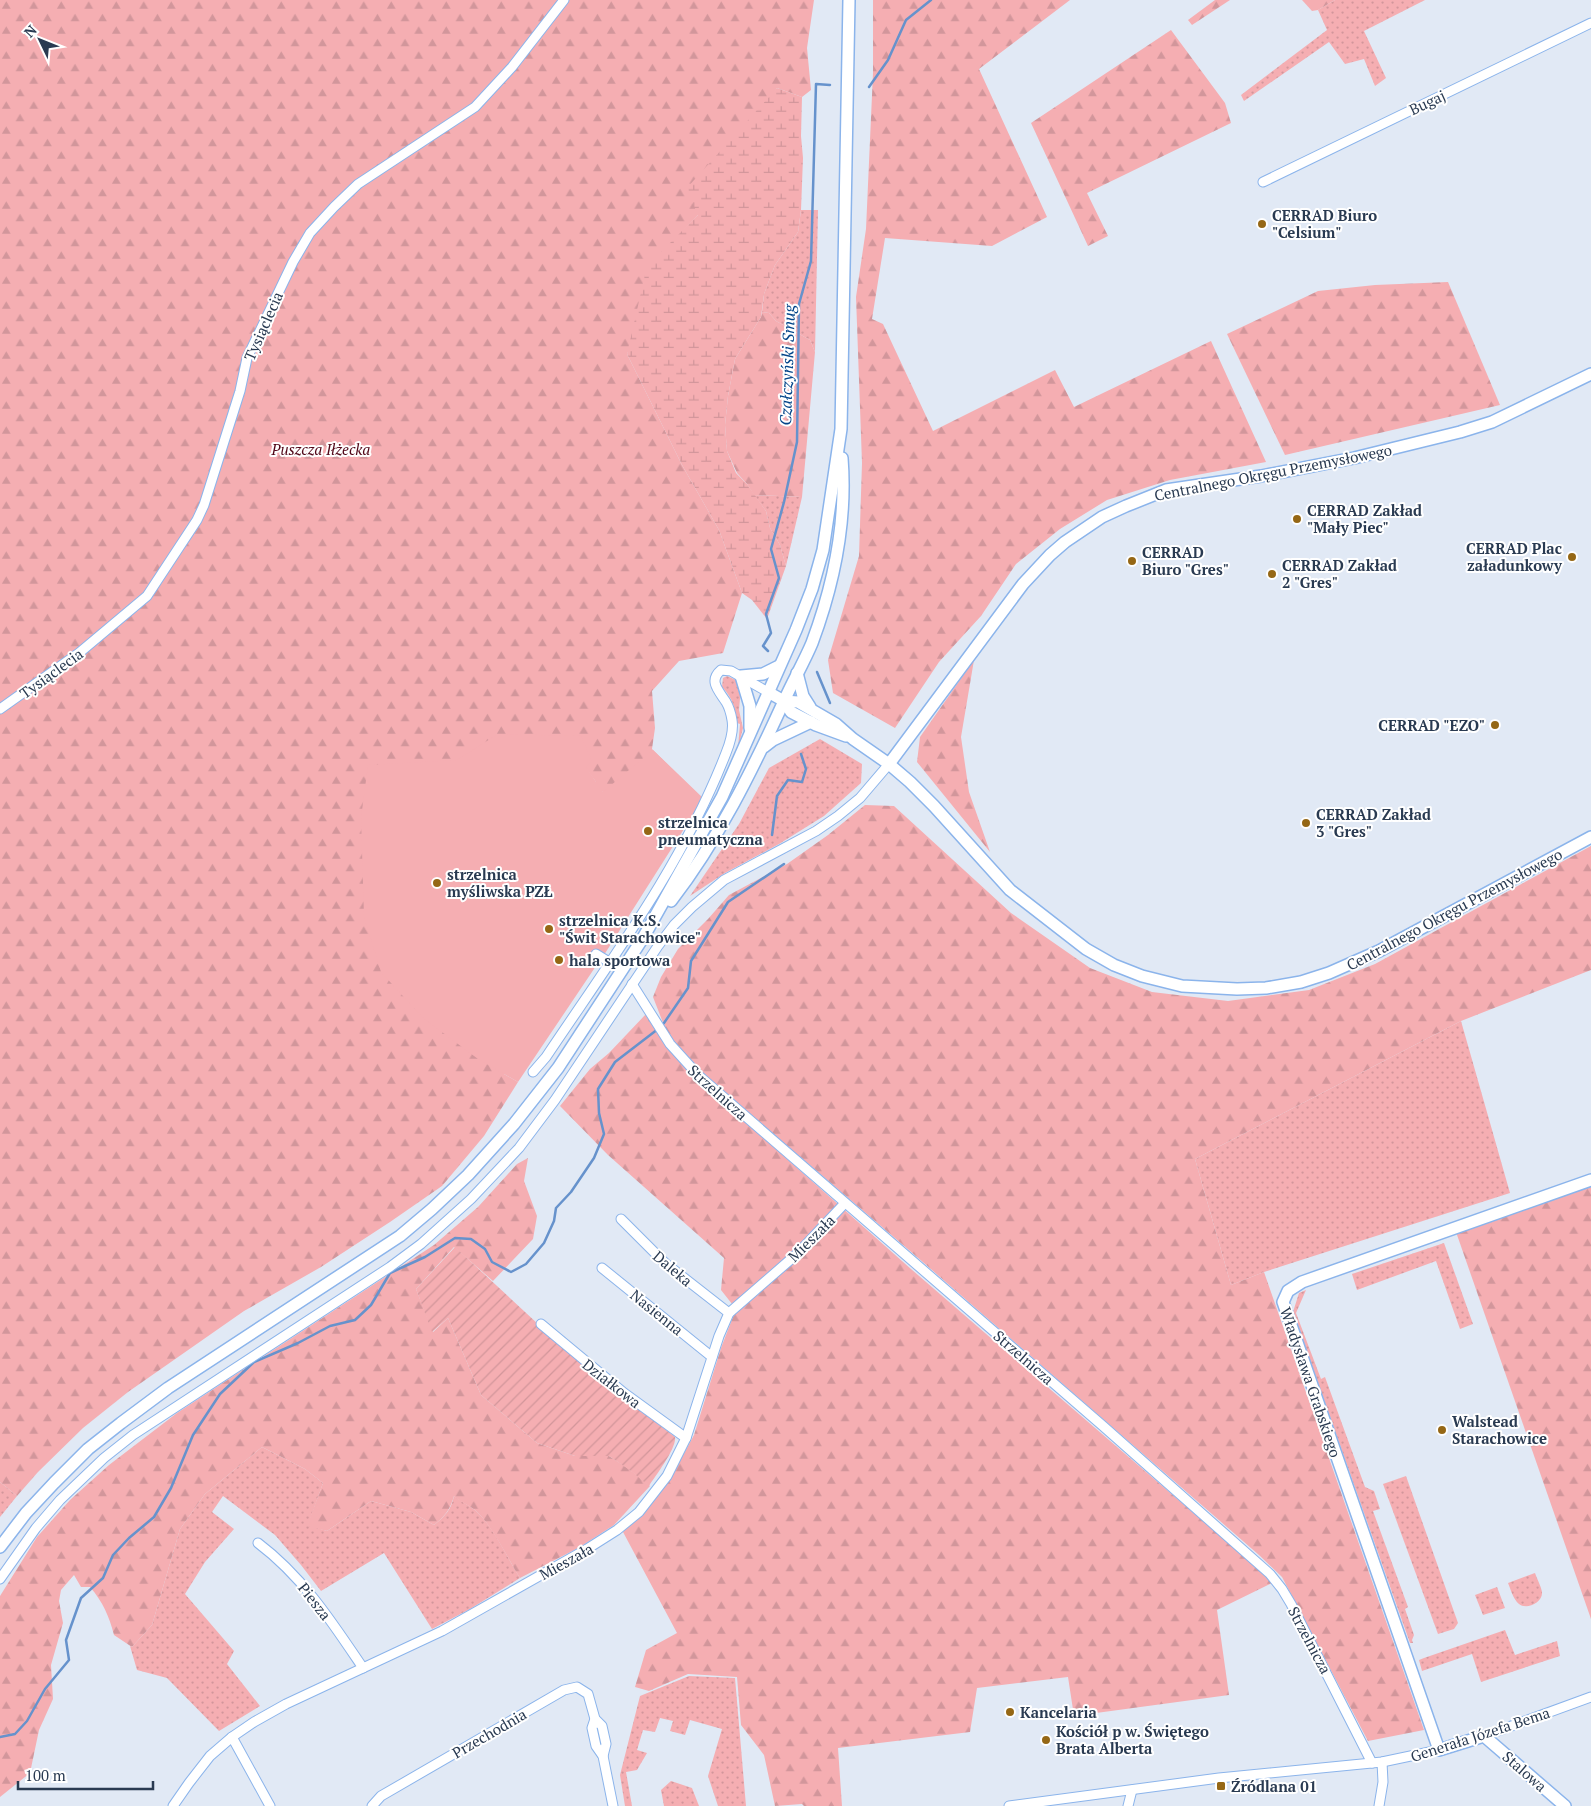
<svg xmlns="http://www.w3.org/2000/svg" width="1591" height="1806" viewBox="0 0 1591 1806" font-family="'PT Serif',serif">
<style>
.grass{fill:url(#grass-dots)}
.forest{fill:url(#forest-firs)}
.wetland{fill:url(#wetland-marsh)}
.garden{fill:url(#garden-furrows)}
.pitch{fill:#f5aeb2}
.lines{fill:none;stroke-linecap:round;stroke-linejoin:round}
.stream{stroke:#6692cc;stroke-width:2.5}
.street-casing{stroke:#8bb4eb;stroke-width:11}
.secondary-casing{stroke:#8bb4eb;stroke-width:14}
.street{stroke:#fff;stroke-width:9}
.secondary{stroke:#fff;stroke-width:11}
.poi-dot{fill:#956715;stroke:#fff;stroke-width:2}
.labels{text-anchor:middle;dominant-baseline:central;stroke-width:4;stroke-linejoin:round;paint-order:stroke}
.street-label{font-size:15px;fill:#293a51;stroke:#fff}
.poi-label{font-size:15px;font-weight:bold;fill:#293a51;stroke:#fff;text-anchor:start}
.park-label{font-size:15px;font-style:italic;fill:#510718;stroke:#fff}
.water-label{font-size:16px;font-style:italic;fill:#034489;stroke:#fff}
</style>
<defs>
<pattern id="grass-dots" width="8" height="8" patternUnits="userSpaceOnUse" patternTransform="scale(1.25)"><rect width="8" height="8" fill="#f5aeb2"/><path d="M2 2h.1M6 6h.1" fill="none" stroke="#d2969b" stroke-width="1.8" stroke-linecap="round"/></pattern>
<pattern id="forest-firs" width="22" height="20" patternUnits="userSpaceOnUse" patternTransform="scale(1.25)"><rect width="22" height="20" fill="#f5aeb2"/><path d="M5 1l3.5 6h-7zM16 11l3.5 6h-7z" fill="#d2969b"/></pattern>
<pattern id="wetland-marsh" width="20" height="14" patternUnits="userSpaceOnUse" patternTransform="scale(1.25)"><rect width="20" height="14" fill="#f5aeb2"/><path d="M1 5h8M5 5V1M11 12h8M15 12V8" fill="none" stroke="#d2969b"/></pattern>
<pattern id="garden-furrows" width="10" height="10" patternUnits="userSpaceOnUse" patternTransform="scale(1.25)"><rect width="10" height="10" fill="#f5aeb2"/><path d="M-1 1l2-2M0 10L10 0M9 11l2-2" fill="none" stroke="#d2969b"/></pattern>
</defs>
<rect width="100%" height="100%" fill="#e1e9f5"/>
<g class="grass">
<polygon points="1335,0 1425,0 1364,31 1386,78 1375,86 1364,59 1345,64 1329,42 1244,101 1241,95 1327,30 1318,10"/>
<polygon points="801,210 818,210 815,352 810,340 776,321 769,313 762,312 764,294 775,265 798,232"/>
<polygon points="754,495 802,497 786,566 780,545 770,528 766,511"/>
<path d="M727,676L738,681L741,687L739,710L743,728L738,748L740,724L737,723C735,708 733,698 722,687L723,678Z"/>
<polygon points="820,739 862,764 861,783 824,816 779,844 725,873 690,896 739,824 769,768"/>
<polygon points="1461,1021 1510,1193 1264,1272 1231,1285 1195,1159"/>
<polygon points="1444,1243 1473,1324 1460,1329 1436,1261 1357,1290 1352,1274"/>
<polygon points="1306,1290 1296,1313 1321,1379 1325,1377 1365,1487 1374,1491 1380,1509 1373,1511 1408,1607 1405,1609 1414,1635 1412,1640 1413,1643 1410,1643 1293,1312 1299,1293"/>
<path d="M262,1447L305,1469L323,1483L308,1525L327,1531L371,1501L411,1512L434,1525C445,1516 451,1510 454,1496C461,1502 470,1505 477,1512C493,1526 508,1559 520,1578L470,1609L432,1629L384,1553L321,1591L301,1565L275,1535L223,1496L212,1512L234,1529L205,1562L185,1594L234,1651L227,1664L260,1706L219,1731L167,1678L137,1670L130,1646L132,1647L152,1625L180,1529L205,1494Z"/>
<polygon points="1406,1476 1458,1623 1454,1629 1438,1634 1383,1484"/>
<polygon points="0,1482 17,1496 0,1517"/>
<path d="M1535,1573C1537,1579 1541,1586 1542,1592C1543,1603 1526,1610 1519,1604C1513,1599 1511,1590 1508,1583Z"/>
<polygon points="1497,1587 1505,1608 1483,1615 1475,1595"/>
<polygon points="1505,1630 1515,1655 1557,1641 1560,1656 1481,1682 1472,1654 1422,1671 1419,1660 1424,1658"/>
<polygon points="689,1676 735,1678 746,1806 718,1806 708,1776 722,1729 690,1720 685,1735 670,1731 673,1721 660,1718 655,1732 643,1730 637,1750 647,1753 637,1770 626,1772 632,1806 625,1806 620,1775 640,1696"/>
<polygon points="671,1781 692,1788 699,1806 664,1806 661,1790"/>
</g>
<g class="forest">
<polygon points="0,0 814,0 807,48 811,90 802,97 777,88 698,215 680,234 627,354 682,465 719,530 742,593 723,653 679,661 652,691 655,728 652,749 703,798 646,812 590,786 596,782 585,767 504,1074 518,1082 484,1136 442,1186 390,1222 321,1267 244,1311 128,1392 83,1428 38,1472 17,1496 0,1482"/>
<polygon points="873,0 1070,0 979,69 1047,217 992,246 885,238 872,319 883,324 933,431 1055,370 1074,407 1211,341 1266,462 1170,480 1107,500 1060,529 1016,564 981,616 939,662 895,728 833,693 828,660 859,556 862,463 856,297 866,229 873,73"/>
<polygon points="1215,0 1230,0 1192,25 1188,20"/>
<polygon points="1302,0 1335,0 1318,10 1312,11"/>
<polygon points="1171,30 1225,103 1231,123 1087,193 1108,236 1088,246 1031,123"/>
<polygon points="1448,282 1500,405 1285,455 1227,334 1318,291 1375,285"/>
<polygon points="762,312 769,313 776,321 810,340 815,352 802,497 754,495 747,484 737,473 727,451 725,425 728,396 735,359 761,317"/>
<polygon points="974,660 961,737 969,792 990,852 917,762 920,737"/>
<polygon points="865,805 894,806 1011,913 1090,968 1152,992 1228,1001 1309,990 1375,964 1591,846 1591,970 1461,1021 1195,1159 1231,1285 1264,1272 1424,1730 1368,1741 1282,1577 1259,1555 924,1263 692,1064 667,1033 653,997 661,977 678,949 708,919 729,895 787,864 828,835"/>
<polygon points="646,1014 672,1052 688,1071 911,1269 1255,1566 1272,1583 1217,1610 1229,1695 1074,1716 1068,1677 977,1688 970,1732 838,1748 842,1806 804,1806 802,1804 775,1806 764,1755 741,1725 737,1677 688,1674 649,1691 635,1687 646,1650 677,1633 623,1532 646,1509 673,1474 694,1435 721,1348 736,1309 721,1290 724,1258 608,1155 560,1106 590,1069 609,1053"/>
<path d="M528,1158L524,1181L537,1216L533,1239L493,1281L454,1247L416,1289L433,1332L448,1318L481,1395L537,1443L575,1456H609L629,1469L650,1486L614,1525L580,1547L520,1578C508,1559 493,1527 477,1512C470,1505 461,1503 454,1496C450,1510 445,1516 434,1525L411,1512L371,1501L327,1531L307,1526L323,1483L305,1469L262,1447L205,1494L180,1529L152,1625L132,1647L114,1635C109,1616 103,1602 90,1587H81L74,1575L61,1590L59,1601L63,1623L51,1665L53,1699L39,1730L30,1773L0,1797V1596L37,1537L70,1500L109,1465L177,1413L434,1245L478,1207L517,1164Z"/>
<polygon points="1591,1185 1591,1619 1456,1232"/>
</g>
<polygon class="wetland" points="777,88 802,97 801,136 803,158 801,210 798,232 775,265 764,294 761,317 735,359 728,396 725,425 727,451 736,473 747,484 766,511 770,528 780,545 786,566 767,619 752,600 742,593 719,530 682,465 627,354 647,266 698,215 686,189"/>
<path class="garden" d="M455,1247L579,1362L675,1437C677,1448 656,1475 649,1486L631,1471L609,1456H575L537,1443L481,1395L448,1318L432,1332L416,1289Z"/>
<polygon class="pitch" points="498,734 581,736 592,761 586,767 603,792 653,750 703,799 604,955 597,951 593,958 598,963 518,1082 478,1059 422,1017 381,972 364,917 361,818 368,765 457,760"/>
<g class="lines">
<g class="stream">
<polyline points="869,87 888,60 906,20 931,0"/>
<polyline points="768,651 763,646 771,633 766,614 779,578 771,549 784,502 797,442 799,304 811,261 816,84 830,85"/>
<polyline points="817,672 830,703"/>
<polyline points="772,835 777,796 788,780 802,782 806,769 801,754"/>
<polyline points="664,1023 688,988 691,961 728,902 784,864"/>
<polyline points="0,1737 15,1734 27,1721 45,1689 69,1660 66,1640 81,1598 103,1578 113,1555 129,1538 154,1517 171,1488 193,1435 220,1394 254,1362 298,1343 330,1326 355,1320 371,1305 390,1273 425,1257 455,1238 471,1239 485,1249 492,1262 511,1272 526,1264 544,1243 554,1221 556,1208 571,1192 594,1158 604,1134 599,1113 598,1089 615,1062 658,1029"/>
</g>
<g class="street-casing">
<g id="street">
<polyline points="1263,182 1591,23"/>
<polyline points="0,709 79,653 147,596 197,520 204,505 240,391 247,358 293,262 310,233 334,207 358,184 475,107 512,67 564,0"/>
<polyline points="596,954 609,962"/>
<polyline points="632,984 670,1044 699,1076 1103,1426 1270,1574 1282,1589 1291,1604 1372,1763"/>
<path d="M533,1072L546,1057C611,960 683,864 726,753C730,743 734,731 732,720C731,714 729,707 726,702C719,691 708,681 721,670L731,671L768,692"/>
<polyline points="621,1219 665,1263 729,1313"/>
<polyline points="602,1268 712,1357"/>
<polyline points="541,1324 624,1393 686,1438"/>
<path d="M258,1543C303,1577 332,1622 363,1668"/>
<polyline points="0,1579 36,1528 60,1500 104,1458 133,1435 390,1267 421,1244 471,1199 519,1148 555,1100 658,946 674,925 692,907 724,880 816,831 838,816 860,798 889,764"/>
<polyline points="595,1719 592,1728 596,1746 603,1756 613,1806"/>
<polyline points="1484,1736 1591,1697"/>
<polyline points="232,1737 270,1806"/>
<polyline points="173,1806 189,1783 210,1756 232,1737 254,1722 286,1704 442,1631 587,1549 617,1530 639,1512 667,1476 686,1438 719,1336 729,1313 798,1253 845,1203"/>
<polyline points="372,1806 381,1796 564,1690 577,1687 588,1694 595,1719 602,1726 606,1744 603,1756"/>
<polyline points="1009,1806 1219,1778 1382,1762 1439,1750"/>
<polyline points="1128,1806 1132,1790"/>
<polyline points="1379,1806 1383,1782 1382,1762"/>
</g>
</g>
<g class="secondary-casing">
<g id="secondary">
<polyline points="797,673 803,696 810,707"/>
<polyline points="768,692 784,701 798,702 836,724 853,739 889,764 910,782 934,806 1010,890 1086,949 1114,965 1142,976 1182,986 1237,989 1266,988 1301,982 1329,973 1379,951 1591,837"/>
<polyline points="784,701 791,712 816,725 846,736"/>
<polyline points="750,728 750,706 741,676 763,674 779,666"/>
<polyline points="764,747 773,740 811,722"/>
<polyline points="889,764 1023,584 1050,555 1065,542 1102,517 1126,506 1166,490 1261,476 1354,458 1460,432 1492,422 1591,374"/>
<path d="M671,901C718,840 752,771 784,701C793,681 804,662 812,643C834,584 847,521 842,458"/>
<polyline points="0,1547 26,1513 54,1483 88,1449 121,1423 168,1388 400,1236 432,1209 468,1175 514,1124 558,1068 643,938 722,797 796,630 812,589 823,550 841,429 849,0"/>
<polyline points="1565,1806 1484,1736 1439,1750 1283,1302 1288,1291 1302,1282 1591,1180"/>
</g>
</g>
<use href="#street" class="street"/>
<use href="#secondary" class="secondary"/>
</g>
<g class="poi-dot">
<circle cx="1262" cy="224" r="5"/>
<circle cx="1297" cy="519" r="5"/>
<circle cx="1572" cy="557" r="5"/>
<circle cx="1132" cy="561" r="5"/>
<circle cx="1272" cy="574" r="5"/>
<circle cx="1495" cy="725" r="5"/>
<circle cx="1306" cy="823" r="5"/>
<circle cx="648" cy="831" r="5"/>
<circle cx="437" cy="883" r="5"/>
<circle cx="549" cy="929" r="5"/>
<circle cx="559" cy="960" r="5"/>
<circle cx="1442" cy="1430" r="5"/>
<circle cx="1010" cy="1712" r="5"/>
<circle cx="1046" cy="1740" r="5"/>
<rect x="1216" y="1781" width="10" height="10" rx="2.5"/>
</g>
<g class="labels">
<g class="street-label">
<text transform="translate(1427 102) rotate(-25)">Bugaj</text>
<text transform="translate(263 326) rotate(-66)">Tysiąclecia</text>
<text transform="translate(1273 472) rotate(-11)">Centralnego Okręgu Przemysłowego</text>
<text transform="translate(51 673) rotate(-36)">Tysiąclecia</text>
<text transform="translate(1454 909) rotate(-28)">Centralnego Okręgu Przemysłowego</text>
<text transform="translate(718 1092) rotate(42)">Strzelnicza</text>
<text transform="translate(811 1238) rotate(-45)">Mieszała</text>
<text transform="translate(673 1268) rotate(40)">Daleka</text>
<text transform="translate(657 1312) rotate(39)">Nasienna</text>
<text transform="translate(1024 1357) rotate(41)">Strzelnicza</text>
<text transform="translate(1311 1382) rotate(71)">Władysława Grabskiego</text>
<text transform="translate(612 1383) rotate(38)">Działkowa</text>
<text transform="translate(566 1561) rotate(-29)">Mieszała</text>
<text transform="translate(315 1601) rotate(52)">Piesza</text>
<text transform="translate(1310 1640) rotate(62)">Strzelnicza</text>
<text transform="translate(489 1733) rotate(-30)">Przechodnia</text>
<text transform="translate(1480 1734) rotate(-18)">Generała Józefa Bema</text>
<text transform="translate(1525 1771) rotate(41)">Stalowa</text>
</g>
<g class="poi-label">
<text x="1272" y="215">CERRAD Biuro<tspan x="1272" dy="17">"Celsium"</tspan></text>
<text x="1307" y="510">CERRAD Zakład<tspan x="1307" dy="17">"Mały Piec"</tspan></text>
<text x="1562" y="548" text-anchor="end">CERRAD Plac<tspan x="1562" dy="17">załadunkowy</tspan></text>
<text x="1142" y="552">CERRAD<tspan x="1142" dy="17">Biuro "Gres"</tspan></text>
<text x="1282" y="565">CERRAD Zakład<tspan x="1282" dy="17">2 "Gres"</tspan></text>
<text x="1485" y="725" text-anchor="end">CERRAD "EZO"</text>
<text x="1316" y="814">CERRAD Zakład<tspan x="1316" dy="17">3 "Gres"</tspan></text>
<text x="658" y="822">strzelnica<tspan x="658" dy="17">pneumatyczna</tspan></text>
<text x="447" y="874">strzelnica<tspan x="447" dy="17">myśliwska PZŁ</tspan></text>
<text x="559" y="920">strzelnica K.S.<tspan x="559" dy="17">"Świt Starachowice"</tspan></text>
<text x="569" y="960">hala sportowa</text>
<text x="1452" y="1421">Walstead<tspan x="1452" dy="17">Starachowice</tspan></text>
<text x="1020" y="1712">Kancelaria</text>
<text x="1056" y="1731">Kościół p w. Świętego<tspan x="1056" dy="17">Brata Alberta</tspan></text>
<text x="1231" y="1786">Źródlana 01</text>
</g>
<g class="park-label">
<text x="321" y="449">Puszcza Iłżecka</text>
</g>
<g class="water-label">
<text transform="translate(787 365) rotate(-88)">Czałczyński Smug</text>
</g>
</g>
<g transform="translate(40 40) rotate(313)" stroke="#ffffff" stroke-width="4" paint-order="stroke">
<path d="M0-4L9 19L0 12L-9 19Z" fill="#293a51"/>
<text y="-8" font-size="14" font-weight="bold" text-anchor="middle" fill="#293a51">N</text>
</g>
<path d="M18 1781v8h135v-8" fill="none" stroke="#293a51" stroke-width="2.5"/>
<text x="25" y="1781" font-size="15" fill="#293a51" stroke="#ffffff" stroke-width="4" paint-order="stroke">100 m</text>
</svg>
